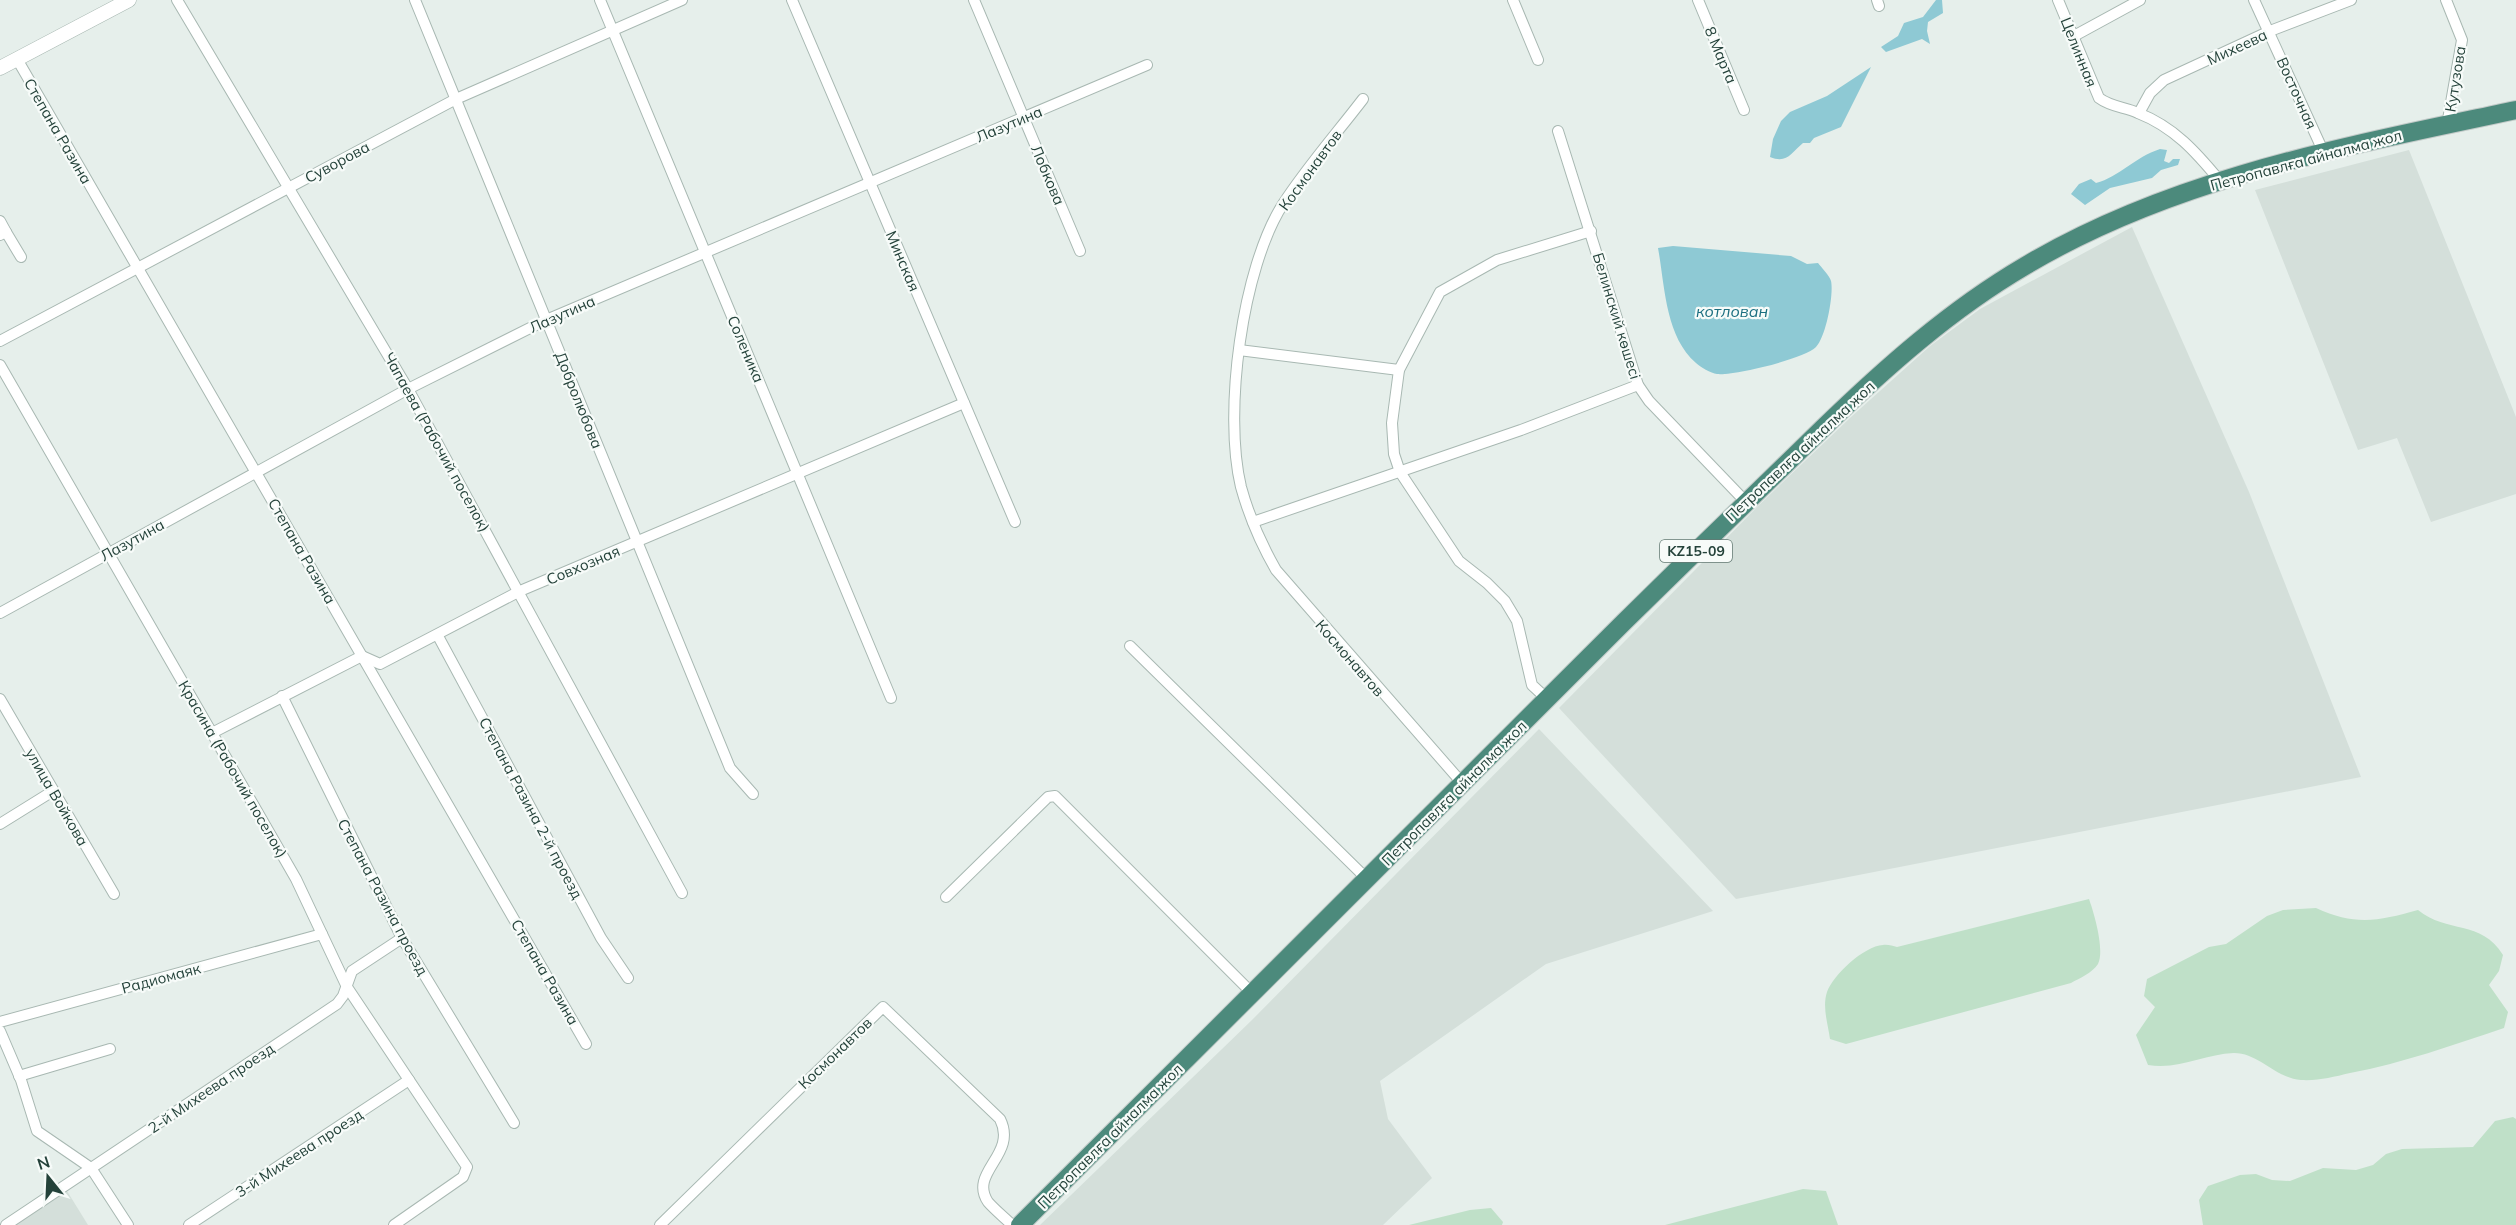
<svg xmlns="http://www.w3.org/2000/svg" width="2516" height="1225" viewBox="0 0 2516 1225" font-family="Mulish,sans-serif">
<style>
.built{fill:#d4dfda}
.green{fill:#bfe0c8}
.water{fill:#8ec9d4}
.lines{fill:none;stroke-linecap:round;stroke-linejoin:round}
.minor-casing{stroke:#a8b8b2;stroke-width:12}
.tertiary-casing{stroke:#a8b8b2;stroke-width:15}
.trunk-casing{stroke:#c2cac8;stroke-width:20}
.minor{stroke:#fff;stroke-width:10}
.tertiary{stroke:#fff;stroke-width:14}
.trunk{stroke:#4c8a7c;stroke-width:18}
.labels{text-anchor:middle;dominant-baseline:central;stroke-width:4.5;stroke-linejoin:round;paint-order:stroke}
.shield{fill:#f7fbf9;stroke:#637a73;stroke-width:1.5}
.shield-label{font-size:14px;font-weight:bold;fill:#24423a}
.street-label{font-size:15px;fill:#24423a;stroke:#f7fbf9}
.water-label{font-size:16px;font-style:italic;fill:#1c6f80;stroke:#f7fbf9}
</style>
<rect width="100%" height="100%" fill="#e6efeb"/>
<g class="built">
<polygon points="2409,150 2516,417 2516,494 2431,522 2397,438 2358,450 2255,190"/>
<polygon points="2132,227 2249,492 2361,777 1736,899 1559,708 1758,506 1851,417 1930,346 1980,309"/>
<polygon points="1539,729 1713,911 1546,964 1380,1081 1388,1119 1432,1178 1383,1225 1040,1225 1252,1020"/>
<polygon points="67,1191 88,1225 16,1225"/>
</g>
<g class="green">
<path d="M2089,899C2094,913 2105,950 2098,964C2092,973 2080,978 2071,983L1846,1044L1830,1039C1828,1024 1822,1007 1827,992C1833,975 1864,946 1883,945C1887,944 1893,946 1897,947Z"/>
<path d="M2316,908C2355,926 2379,921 2418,910C2447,934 2481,919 2503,955L2499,971L2489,985L2508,1012L2504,1028C2453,1045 2403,1063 2350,1073C2333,1077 2318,1081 2301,1080C2275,1078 2259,1053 2234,1053C2204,1054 2180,1070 2148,1065L2136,1035L2155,1007L2144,996L2147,979L2209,947L2226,944L2267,916L2283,910Z"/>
<polygon points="2513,1117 2516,1119 2516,1225 2203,1225 2199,1200 2208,1186 2240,1175 2256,1174 2272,1180 2290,1181 2323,1168 2356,1170 2373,1165 2386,1154 2402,1149 2473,1147 2495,1121"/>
<polygon points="1803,1189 1826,1191 1838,1225 1665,1225"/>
<polygon points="1491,1208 1503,1222 1502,1225 1409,1225 1470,1210"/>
</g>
<g class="water">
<polygon points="1936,0 1942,0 1943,13 1928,22 1927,31 1930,44 1922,39 1886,52 1881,47 1898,36 1904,23 1923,17"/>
<path d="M1871,67L1841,127L1814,138L1810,143H1803C1791,153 1787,164 1770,157L1773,139L1781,121L1790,112L1827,96Z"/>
<path d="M2160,149L2167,150L2164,161L2169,163L2173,159H2180L2178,165L2161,170L2152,178L2110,188L2085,205L2071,194L2079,184L2091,179L2096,183C2119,177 2135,157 2160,149Z"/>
<path d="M1673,246L1791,256L1807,264L1818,263C1821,267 1830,276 1831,281C1834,294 1826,337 1816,347C1804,359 1733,376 1717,374C1711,373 1700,367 1696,363C1665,336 1665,286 1658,248Z"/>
</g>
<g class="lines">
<g class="minor-casing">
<g id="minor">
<polyline points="177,0 408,389 682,893"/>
<polyline points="415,0 730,768 753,794"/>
<polyline points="600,0 891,698"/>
<polyline points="792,0 1015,522"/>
<polyline points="974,0 1080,251"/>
<polyline points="1513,0 1538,60"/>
<polyline points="1698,0 1744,110"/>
<polyline points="1877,0 1879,6"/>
<path d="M2058,0L2099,98C2111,107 2125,107 2138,113C2174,127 2196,152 2220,181"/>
<polyline points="2254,0 2324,153"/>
<polyline points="2446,0 2462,40 2447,125"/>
<polyline points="2074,36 2140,0"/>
<polyline points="17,59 586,1044"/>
<path d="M1363,99C1337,133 1307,167 1283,204C1242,268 1223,413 1241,487C1249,516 1261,544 1276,570L1463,784"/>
<polyline points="2139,113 2150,93 2164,80 2270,31 2351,0"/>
<polyline points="1558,131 1638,385 1649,401 1745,501"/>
<polyline points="0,221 6,232 0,235"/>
<polyline points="6,232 21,257"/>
<polyline points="0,341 456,99 682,0"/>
<polyline points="1239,350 1399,370"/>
<polyline points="0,365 296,879 347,987 467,1167 463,1177 394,1225"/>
<polyline points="1253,522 1521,430 1638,385"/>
<polyline points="0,613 408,389 546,320 1147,65"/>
<polyline points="438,636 601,938 628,978"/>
<polyline points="1130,646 1367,879"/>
<polyline points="282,696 402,938 514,1123"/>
<polyline points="0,699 114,894"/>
<polyline points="1547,699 1532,685 1517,621 1505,601 1487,583 1459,561 1400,472 1394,454 1392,423 1399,370 1440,292 1497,260 1591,231"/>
<polyline points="212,733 362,656 380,664 520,591 964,403"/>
<polyline points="0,824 53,791"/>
<polyline points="946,897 1048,797 1055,796 1253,994"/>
<polyline points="0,1022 322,934"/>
<polyline points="0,1031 21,1080 37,1131 91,1168 128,1225"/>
<polyline points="19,1076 110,1049"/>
<polyline points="6,1225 337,1004 343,996 352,971 402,938"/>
<polyline points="189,1225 409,1080"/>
<path d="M660,1225L883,1007L1000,1119C1018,1155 968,1172 988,1202C995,1210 1005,1218 1012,1225"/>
</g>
</g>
<g class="tertiary-casing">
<polyline id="tertiary" points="0,68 129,0"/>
</g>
<g class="trunk-casing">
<path id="trunk" d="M1020,1225C1222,1024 1423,823 1624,622C1690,557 1757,492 1823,428C1885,368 1950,310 2025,266C2174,177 2348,146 2516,110"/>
</g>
<use href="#minor" class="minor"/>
<use href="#tertiary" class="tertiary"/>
<use href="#trunk" class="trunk"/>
</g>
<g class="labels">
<rect class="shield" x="1660" y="540" width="72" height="22" rx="4.5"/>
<g class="shield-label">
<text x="1696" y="551">KZ15-09</text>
</g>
<g class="street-label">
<text transform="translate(2237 47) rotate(-25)">Михеева</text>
<text transform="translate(2079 52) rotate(68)">Целинная</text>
<text transform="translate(1721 55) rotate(67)">8 Марта</text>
<text transform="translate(2455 79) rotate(-81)">Кутузова</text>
<text transform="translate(2297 93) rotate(66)">Восточная</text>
<text transform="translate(1009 124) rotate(-23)">Лазутина</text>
<text transform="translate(58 131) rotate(60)">Степана Разина</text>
<text transform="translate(2306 160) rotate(-15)">Петропавлға айналма жол</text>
<text transform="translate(337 162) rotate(-28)">Суворова</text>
<text transform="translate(1310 170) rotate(-54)">Космонавтов</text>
<text transform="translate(1048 175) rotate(67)">Лобкова</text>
<text transform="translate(903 261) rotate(67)">Минская</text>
<text transform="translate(562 314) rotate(-24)">Лазутина</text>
<text transform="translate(1617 316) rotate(73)">Белинский көшесі</text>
<text transform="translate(746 349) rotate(67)">Соленика</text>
<text transform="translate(579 400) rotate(68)">Добролюбова</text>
<text transform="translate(437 442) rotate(61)">Чапаева (Рабочий поселок)</text>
<text transform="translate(1800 451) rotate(-43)">Петропавлға айналма жол</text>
<text transform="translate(132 540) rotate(-29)">Лазутина</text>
<text transform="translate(302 551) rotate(60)">Степана Разина</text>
<text transform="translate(583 565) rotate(-23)">Совхозная</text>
<text transform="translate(1350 658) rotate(49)">Космонавтов</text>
<text transform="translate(233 769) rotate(60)">Красина (Рабочий поселок)</text>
<text transform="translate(1454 793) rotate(-45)">Петропавлға айналма жол</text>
<text transform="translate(57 797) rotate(60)">улица Войкова</text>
<text transform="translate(531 808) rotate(62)">Степана Разина 2-й проезд</text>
<text transform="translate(383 897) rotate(62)">Степана Разина проезд</text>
<text transform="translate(545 972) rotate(60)">Степана Разина</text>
<text transform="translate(161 978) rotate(-15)">Радиомаяк</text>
<text transform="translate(835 1053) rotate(-44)">Космонавтов</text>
<text transform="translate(211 1088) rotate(-34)">2-й Михеева проезд</text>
<text transform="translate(1110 1136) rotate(-45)">Петропавлға айналма жол</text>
<text transform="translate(299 1153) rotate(-33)">3-й Михеева проезд</text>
</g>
<g class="water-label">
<text x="1732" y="311">котлован</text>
</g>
</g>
<g transform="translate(48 1177) rotate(342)" stroke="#f7fbf9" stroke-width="4.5" paint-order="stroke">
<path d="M0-4.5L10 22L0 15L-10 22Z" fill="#24423a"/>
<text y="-9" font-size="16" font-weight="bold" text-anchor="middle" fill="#24423a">N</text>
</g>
</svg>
